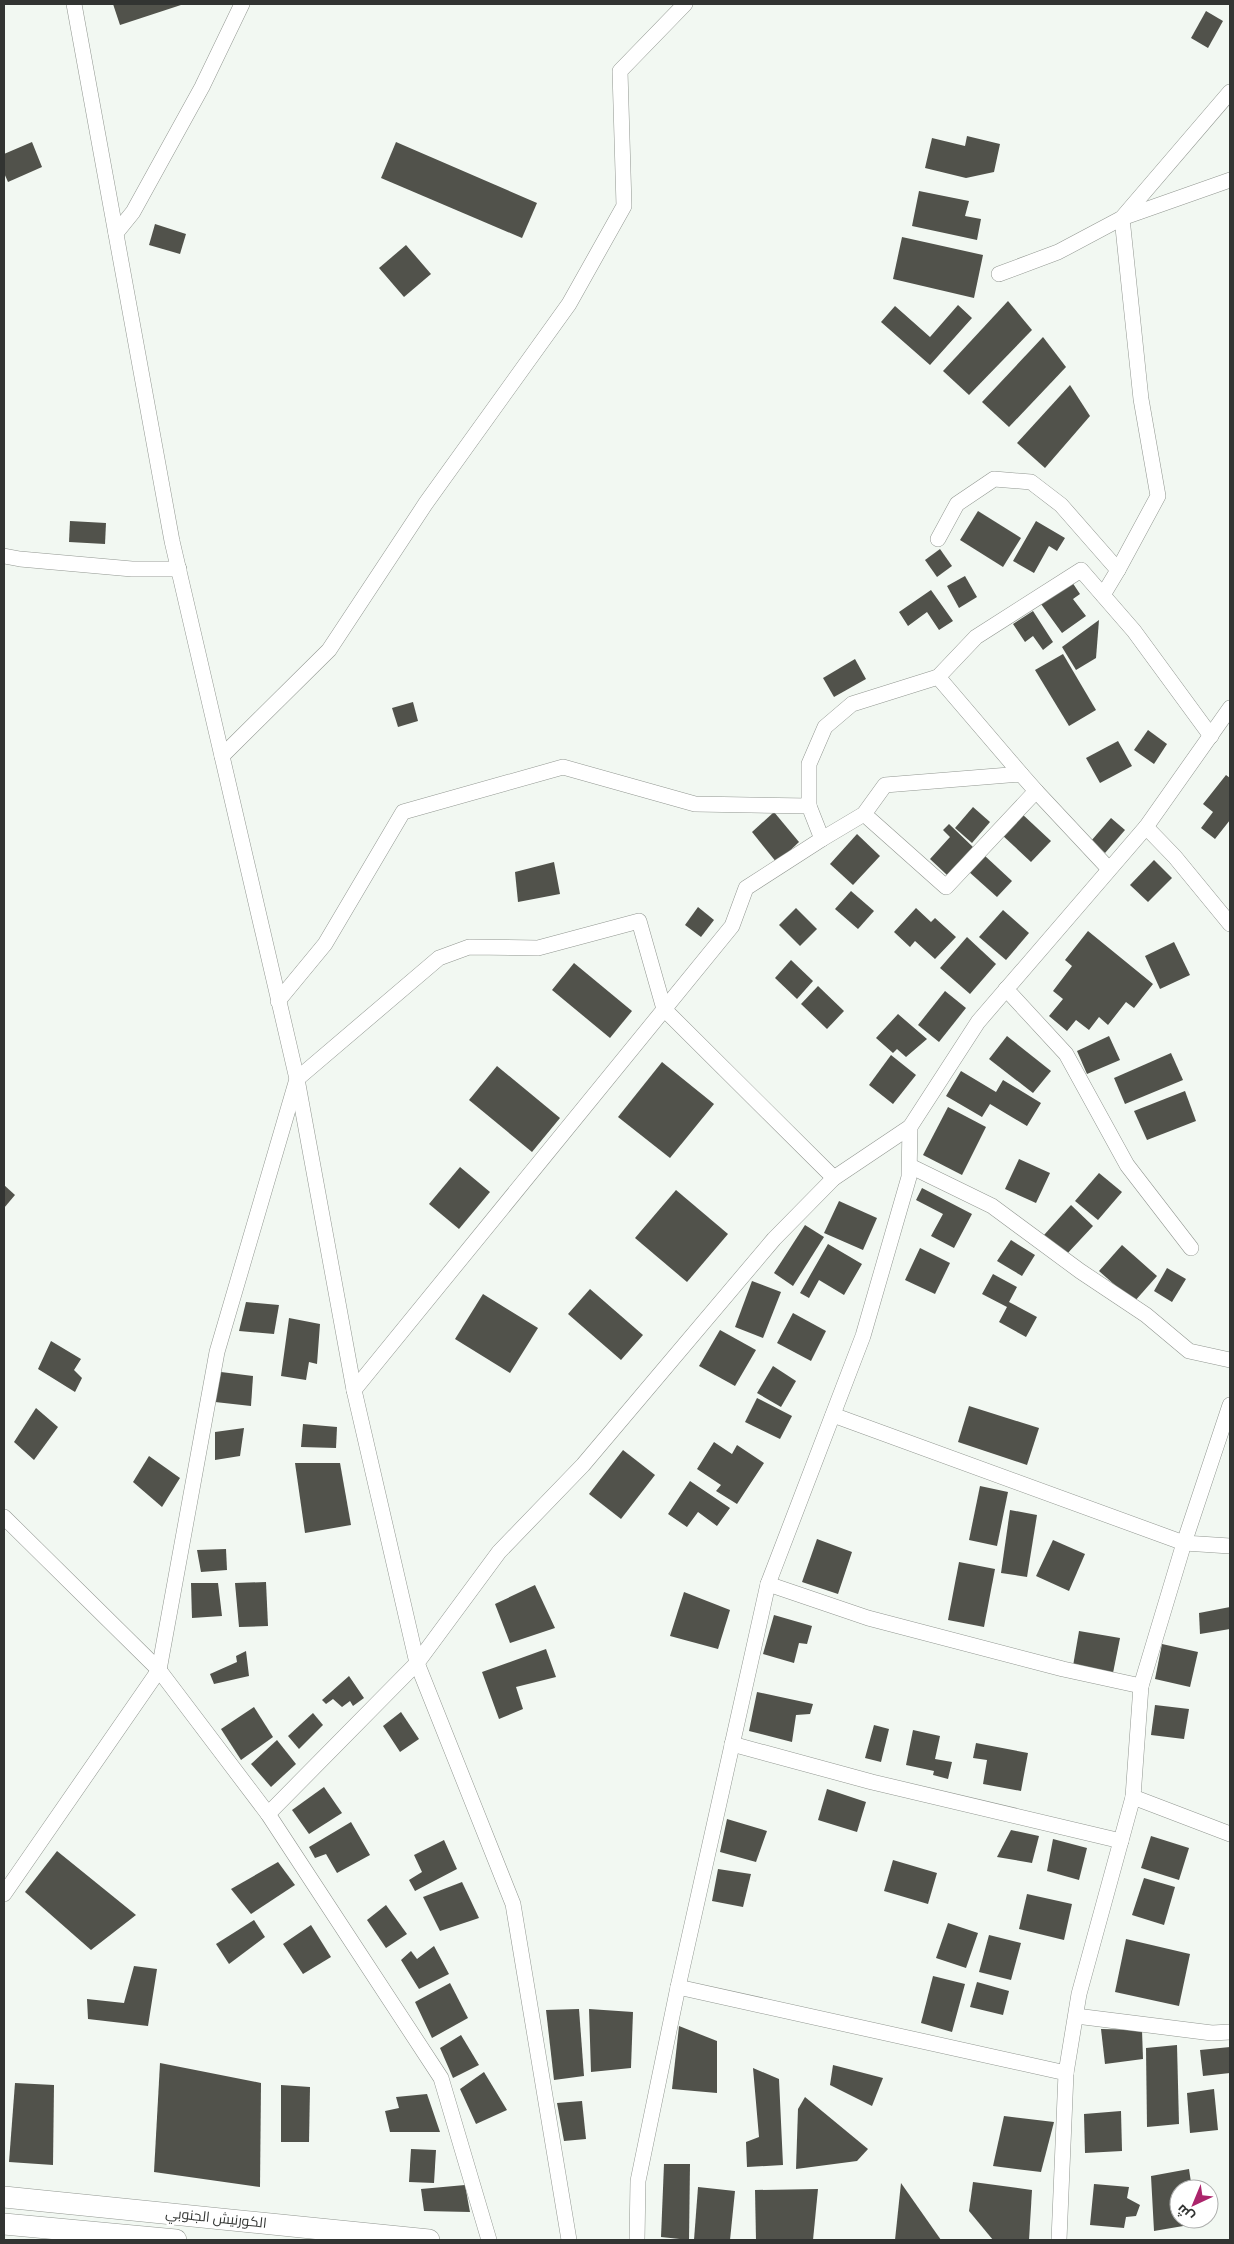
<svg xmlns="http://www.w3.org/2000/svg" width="1234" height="2244" viewBox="0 0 1234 2244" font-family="Overpass,Cairo,sans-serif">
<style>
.building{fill:#51524b}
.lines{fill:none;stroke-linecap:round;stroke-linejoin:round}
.street-casing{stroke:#929791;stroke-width:16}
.secondary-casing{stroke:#929791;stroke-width:22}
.street{stroke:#fff;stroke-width:15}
.secondary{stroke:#fff;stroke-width:21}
.labels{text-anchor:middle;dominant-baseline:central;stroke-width:5;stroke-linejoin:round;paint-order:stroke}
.street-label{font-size:14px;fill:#323432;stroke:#fff}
</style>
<rect width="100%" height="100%" fill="#f2f8f2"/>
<g class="building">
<polygon points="113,4 184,4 120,25"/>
<polygon points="1206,11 1223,21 1208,48 1191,38"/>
<polygon points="967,136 1000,144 994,172 966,178 925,168 932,138 965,146"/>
<polygon points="32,142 42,167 8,182 4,173 4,154"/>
<polygon points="396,142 537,203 522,238 381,178"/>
<polygon points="919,191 969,201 965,216 981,219 977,240 912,226"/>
<polygon points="155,224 186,234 180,254 149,245"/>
<polygon points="902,237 983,255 974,298 893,279"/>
<polygon points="406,245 431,274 404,297 379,268"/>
<polygon points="1008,301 1032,330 969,395 943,371"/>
<polygon points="958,305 972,318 930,365 881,322 895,306 930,337"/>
<polygon points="1043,337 1066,367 1009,427 982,402"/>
<polygon points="1070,385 1090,416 1045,468 1017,443"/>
<polygon points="978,511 1021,538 1003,567 960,540"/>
<polygon points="70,521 106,523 105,544 69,542"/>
<polygon points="1036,521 1065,538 1057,551 1049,546 1034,573 1013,561"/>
<polygon points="940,549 952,566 937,577 925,560"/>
<polygon points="965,576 977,597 959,608 947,586"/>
<polygon points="1072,582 1080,594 1073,599 1086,616 1062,633 1041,604"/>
<polygon points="931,590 953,621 939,630 927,612 908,626 899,612"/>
<polygon points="1033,611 1053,642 1043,650 1033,636 1025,642 1013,624"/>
<polygon points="1099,620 1096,658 1076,670 1062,647"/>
<polygon points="1063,654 1096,710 1069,726 1035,670"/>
<polygon points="855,659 866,679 834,697 823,678"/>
<polygon points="413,702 418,721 398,727 392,708"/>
<polygon points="1148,730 1167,744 1154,764 1134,750"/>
<polygon points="1118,741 1132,766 1100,783 1086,758"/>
<polygon points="1226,775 1230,778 1230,820 1215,839 1201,828 1213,812 1203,804"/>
<polygon points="973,807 990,822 972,843 955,828"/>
<polygon points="774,812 799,842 777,863 752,832"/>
<polygon points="1021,813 1051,841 1031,862 1001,834"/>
<polygon points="1111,818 1125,830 1105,853 1091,841"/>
<polygon points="949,824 973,847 947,875 930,859 950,837 943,830"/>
<polygon points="857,834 880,856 853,885 830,864"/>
<polygon points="984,855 1012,881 997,897 968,871"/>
<polygon points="1154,860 1172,878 1148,902 1130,885"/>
<polygon points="554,862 560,894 518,902 515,872"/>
<polygon points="851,891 874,911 858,929 835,909"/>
<polygon points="698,907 714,920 701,937 685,925"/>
<polygon points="796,908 817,929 800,946 779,925"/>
<polygon points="916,908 931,922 935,918 956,937 935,959 915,941 910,947 894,932"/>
<polygon points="1003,910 1029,933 1006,960 979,937"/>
<polygon points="1088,931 1153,984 1134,1008 1126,1002 1108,1025 1099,1017 1089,1030 1076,1020 1067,1031 1049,1016 1063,999 1053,991 1072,966 1065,960"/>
<polygon points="967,937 996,964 970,994 940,968"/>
<polygon points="1174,942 1190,975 1160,989 1145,956"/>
<polygon points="791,960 813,981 797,999 775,978"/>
<polygon points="574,963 632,1011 610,1038 552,990"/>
<polygon points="818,986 844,1011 827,1029 801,1004"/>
<polygon points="945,991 966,1008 939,1042 918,1025"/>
<polygon points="898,1014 927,1039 906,1057 897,1049 893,1053 876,1038"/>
<polygon points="1007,1036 1051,1071 1033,1093 989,1059"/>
<polygon points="1109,1036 1120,1060 1087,1074 1077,1051"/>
<polygon points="1171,1053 1183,1080 1125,1104 1114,1078"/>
<polygon points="891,1055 916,1075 893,1104 869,1085"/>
<polygon points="662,1062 714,1104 670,1158 618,1117"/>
<polygon points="497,1066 560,1118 532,1152 469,1100"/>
<polygon points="961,1071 996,1092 1003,1080 1041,1103 1027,1126 990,1104 982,1117 946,1096"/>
<polygon points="1185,1091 1196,1121 1147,1140 1134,1111"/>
<polygon points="948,1107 986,1127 962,1175 923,1155"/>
<polygon points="1019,1159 1050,1173 1036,1203 1005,1189"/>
<polygon points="460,1167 490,1192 459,1229 429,1204"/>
<polygon points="1099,1173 1122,1192 1098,1220 1075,1201"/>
<polygon points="4,1185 15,1195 4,1208"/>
<polygon points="922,1188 972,1214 954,1248 931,1236 943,1214 916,1200"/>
<polygon points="676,1190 728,1234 687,1282 635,1238"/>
<polygon points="839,1201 877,1218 863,1250 824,1233"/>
<polygon points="1071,1205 1093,1226 1066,1255 1044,1235"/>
<polygon points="805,1225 824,1237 793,1286 774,1273"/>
<polygon points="1011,1240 1035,1255 1022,1276 997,1261"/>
<polygon points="828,1244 862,1264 844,1295 819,1280 809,1298 800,1293"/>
<polygon points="1122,1245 1157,1276 1134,1302 1099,1271"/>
<polygon points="920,1248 950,1263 935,1294 905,1280"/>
<polygon points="1167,1268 1186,1279 1172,1302 1154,1291"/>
<polygon points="993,1274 1017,1287 1009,1302 1037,1317 1026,1337 999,1322 1007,1307 982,1294"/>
<polygon points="752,1281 781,1292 763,1338 735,1327"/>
<polygon points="590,1289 643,1335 621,1360 568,1314"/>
<polygon points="483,1294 538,1328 510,1373 455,1339"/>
<polygon points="246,1302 279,1305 274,1334 239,1331"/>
<polygon points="793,1313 826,1331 811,1361 777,1343"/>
<polygon points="289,1318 320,1324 317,1364 309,1362 306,1380 281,1376"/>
<polygon points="720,1330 756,1350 735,1386 699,1366"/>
<polygon points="51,1341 81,1359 74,1370 82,1378 75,1392 38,1369"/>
<polygon points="773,1366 796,1381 781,1407 757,1393"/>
<polygon points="221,1372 253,1376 251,1406 215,1402"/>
<polygon points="757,1398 792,1416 780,1439 745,1422"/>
<polygon points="969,1406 1039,1428 1027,1465 958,1442"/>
<polygon points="36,1408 58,1427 34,1460 14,1442"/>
<polygon points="303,1424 337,1427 336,1448 301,1447"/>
<polygon points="244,1428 240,1456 215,1460 215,1432"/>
<polygon points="714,1442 732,1454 737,1445 764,1463 737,1504 716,1491 721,1485 697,1469"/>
<polygon points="623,1450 655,1475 621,1519 589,1494"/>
<polygon points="149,1456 180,1478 162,1507 133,1482"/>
<polygon points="295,1463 340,1463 351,1525 305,1533"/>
<polygon points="690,1481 730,1508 717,1526 698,1512 687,1527 668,1514"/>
<polygon points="980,1486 1008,1492 997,1546 969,1540"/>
<polygon points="1010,1510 1037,1515 1027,1577 1001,1573"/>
<polygon points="817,1539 852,1552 838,1594 802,1582"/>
<polygon points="1053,1540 1085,1554 1069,1591 1036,1576"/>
<polygon points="226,1549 227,1570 201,1572 197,1550"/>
<polygon points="959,1562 995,1569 984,1627 948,1620"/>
<polygon points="266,1582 268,1626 239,1627 235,1583"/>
<polygon points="191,1583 218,1583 222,1616 192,1618"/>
<polygon points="535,1585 555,1628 510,1643 495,1604"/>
<polygon points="684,1592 730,1610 718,1649 670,1636"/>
<polygon points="1230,1607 1230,1629 1200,1634 1199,1613"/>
<polygon points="774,1615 812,1626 807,1644 799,1643 794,1663 763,1654"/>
<polygon points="1079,1631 1120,1638 1113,1673 1073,1666"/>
<polygon points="1162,1644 1198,1652 1190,1687 1155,1679"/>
<polygon points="546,1649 556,1677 516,1687 523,1709 499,1719 482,1672"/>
<polygon points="246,1651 249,1676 214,1684 210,1674 237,1662 236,1656"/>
<polygon points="349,1676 364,1698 353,1706 350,1701 342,1707 333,1699 326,1704 322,1700"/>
<polygon points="757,1692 813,1704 810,1714 796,1715 792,1742 749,1731"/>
<polygon points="1155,1705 1189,1709 1184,1739 1151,1735"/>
<polygon points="254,1707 273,1737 241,1760 221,1729"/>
<polygon points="401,1712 419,1739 400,1752 383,1726"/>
<polygon points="313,1713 323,1725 299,1749 288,1736"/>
<polygon points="874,1725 889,1729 881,1762 865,1758"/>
<polygon points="913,1730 940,1736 935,1759 952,1762 948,1779 933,1775 934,1771 906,1765"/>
<polygon points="277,1740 296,1764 271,1787 251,1764"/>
<polygon points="976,1743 1028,1753 1021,1791 983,1784 987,1760 973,1758"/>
<polygon points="324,1787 342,1813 309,1834 292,1810"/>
<polygon points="827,1789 866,1802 857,1832 818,1820"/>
<polygon points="727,1819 767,1831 756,1862 720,1852"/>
<polygon points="351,1822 370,1855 337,1873 326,1854 315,1858 309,1847"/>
<polygon points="1011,1830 1039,1836 1032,1863 997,1857"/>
<polygon points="1151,1836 1189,1848 1179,1880 1141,1868"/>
<polygon points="1053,1839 1087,1848 1079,1880 1047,1871"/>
<polygon points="444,1840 457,1869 415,1891 409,1880 422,1872 414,1855"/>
<polygon points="57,1851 136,1915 91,1950 25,1892"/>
<polygon points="893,1860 937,1873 928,1904 884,1891"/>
<polygon points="278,1862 295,1885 251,1914 231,1889"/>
<polygon points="718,1869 751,1874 743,1907 712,1901"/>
<polygon points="1144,1878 1175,1887 1164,1925 1132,1915"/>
<polygon points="462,1882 479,1918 440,1931 423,1897"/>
<polygon points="1027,1894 1072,1904 1064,1940 1019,1929"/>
<polygon points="386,1905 407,1934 386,1948 367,1920"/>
<polygon points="254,1920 265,1937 229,1964 216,1944"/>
<polygon points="948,1923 978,1933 966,1968 936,1958"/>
<polygon points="311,1925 331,1957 303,1974 283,1944"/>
<polygon points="989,1935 1021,1943 1011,1980 979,1972"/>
<polygon points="1126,1939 1190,1954 1179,2006 1115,1992"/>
<polygon points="434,1946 449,1974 419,1989 401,1960 411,1951 417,1959"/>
<polygon points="134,1966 157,1969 148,2026 88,2019 87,1999 124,2003"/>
<polygon points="933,1976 965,1984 952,2032 921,2023"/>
<polygon points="977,1982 1009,1991 1003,2015 970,2007"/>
<polygon points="450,1983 468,2018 432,2038 415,2002"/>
<polygon points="579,2009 584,2076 554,2080 546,2010"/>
<polygon points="589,2009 633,2012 631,2068 591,2072"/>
<polygon points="679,2026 717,2041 717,2093 672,2089"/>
<polygon points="1101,2029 1142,2030 1143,2059 1105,2064"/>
<polygon points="461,2035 479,2065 453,2078 440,2048"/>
<polygon points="1177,2045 1179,2124 1147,2127 1146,2048"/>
<polygon points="1230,2047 1230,2073 1203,2076 1200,2050"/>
<polygon points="160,2063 261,2083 260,2187 154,2172"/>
<polygon points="833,2065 883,2078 872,2106 830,2085"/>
<polygon points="753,2068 779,2079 783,2165 747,2167 746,2142 759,2137"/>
<polygon points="484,2072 507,2110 476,2124 460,2089"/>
<polygon points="15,2083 54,2085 53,2165 9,2162"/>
<polygon points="281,2085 310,2087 309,2142 281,2142"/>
<polygon points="1214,2089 1218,2130 1190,2133 1187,2093"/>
<polygon points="427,2094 440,2132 390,2132 385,2111 399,2108 396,2097"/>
<polygon points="805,2097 868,2149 857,2161 796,2169 798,2109"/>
<polygon points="582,2101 586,2139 564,2141 557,2103"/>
<polygon points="1121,2111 1122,2151 1085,2153 1084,2114"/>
<polygon points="1004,2116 1054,2122 1041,2172 993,2166"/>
<polygon points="411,2149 436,2150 434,2183 409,2182"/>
<polygon points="664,2164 690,2164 689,2240 661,2237"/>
<polygon points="1189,2169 1192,2189 1179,2189 1179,2219 1195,2219 1195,2224 1154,2231 1151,2176"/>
<polygon points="973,2182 1032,2190 1029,2240 993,2240 969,2211"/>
<polygon points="901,2183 941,2240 895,2240"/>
<polygon points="1094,2184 1129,2187 1127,2198 1140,2205 1136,2216 1126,2217 1124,2228 1090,2225"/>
<polygon points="465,2185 470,2212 424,2211 421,2189"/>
<polygon points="698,2187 735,2191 730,2240 694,2240"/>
<polygon points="818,2189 813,2240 756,2240 755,2190"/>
</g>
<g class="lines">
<g class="street-casing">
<g id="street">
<polyline points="74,4 172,541 297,1079 354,1390 417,1663 513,1904 569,2240"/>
<polyline points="116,233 133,212 202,87 242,4"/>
<polyline points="999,274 1058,252 1122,218 1230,92"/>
<polyline points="938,539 957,504 994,479 1031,482 1061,505 1118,570 1103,595"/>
<polyline points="4,556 20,559 132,569 179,569"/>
<polyline points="1118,570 1158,496 1141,399 1122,218 1230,180"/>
<polyline points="938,677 976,637 1081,570 1134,631 1211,736"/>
<polyline points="222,756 329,650 426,503 569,304 624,206 620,71 685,4"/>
<polyline points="1036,791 1109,869"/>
<polyline points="809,806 809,764 825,727 852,704 938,677 1021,774"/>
<polyline points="1146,827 1175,857 1230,924"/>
<polyline points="822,839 864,814 946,887 1036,791 1021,774 885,785 864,814"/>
<polyline points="1006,989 1066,1054 1127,1165 1191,1248"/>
<polyline points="278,1001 325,944 403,812 563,767 695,804 809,806 822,839 746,888 732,926 354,1390"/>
<polyline points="910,1166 992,1206 1080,1271 1146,1315 1189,1351 1230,1360"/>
<polyline points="833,1415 1184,1543 1230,1546"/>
<polyline points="4,1517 159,1670 268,1814 441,2078 489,2240"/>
<polyline points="768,1584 868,1618 1063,1669 1141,1686"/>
<polyline points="732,1744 872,1782 1121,1841"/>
<polyline points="1133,1797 1230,1834"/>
<polyline points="268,1814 417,1663 499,1552 583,1465 774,1239 834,1178 910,1127"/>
<polyline points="4,1894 159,1670 217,1352 297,1079 439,958 469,947 538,948 639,921 664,1009 834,1178"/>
<polyline points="678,1987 1066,2073 1059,2240"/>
<polyline points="1076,2016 1212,2033 1230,2032"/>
<polyline points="1066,2073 1079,1994 1133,1797 1141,1686 1184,1543 1230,1405"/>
<polyline points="637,2240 638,2181 678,1987 768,1584 863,1336 909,1177 910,1127 978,1022 1146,827 1230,708"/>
</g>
</g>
<g class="secondary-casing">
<g id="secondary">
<polyline points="4,2197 429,2240"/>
<polyline points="4,2224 176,2240"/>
</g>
</g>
<use href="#street" class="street"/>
<use href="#secondary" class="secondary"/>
</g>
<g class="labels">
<g class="street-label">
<text transform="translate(216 2219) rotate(6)">الكورنيش الجنوبي</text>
</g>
</g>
<rect width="1234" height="2244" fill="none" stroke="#323432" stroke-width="10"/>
<g transform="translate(1194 2204) rotate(224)"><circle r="24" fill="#ffffff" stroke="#adaead"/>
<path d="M0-4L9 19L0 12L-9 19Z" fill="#ab246b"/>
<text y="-8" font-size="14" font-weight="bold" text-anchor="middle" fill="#323432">ش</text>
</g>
</svg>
